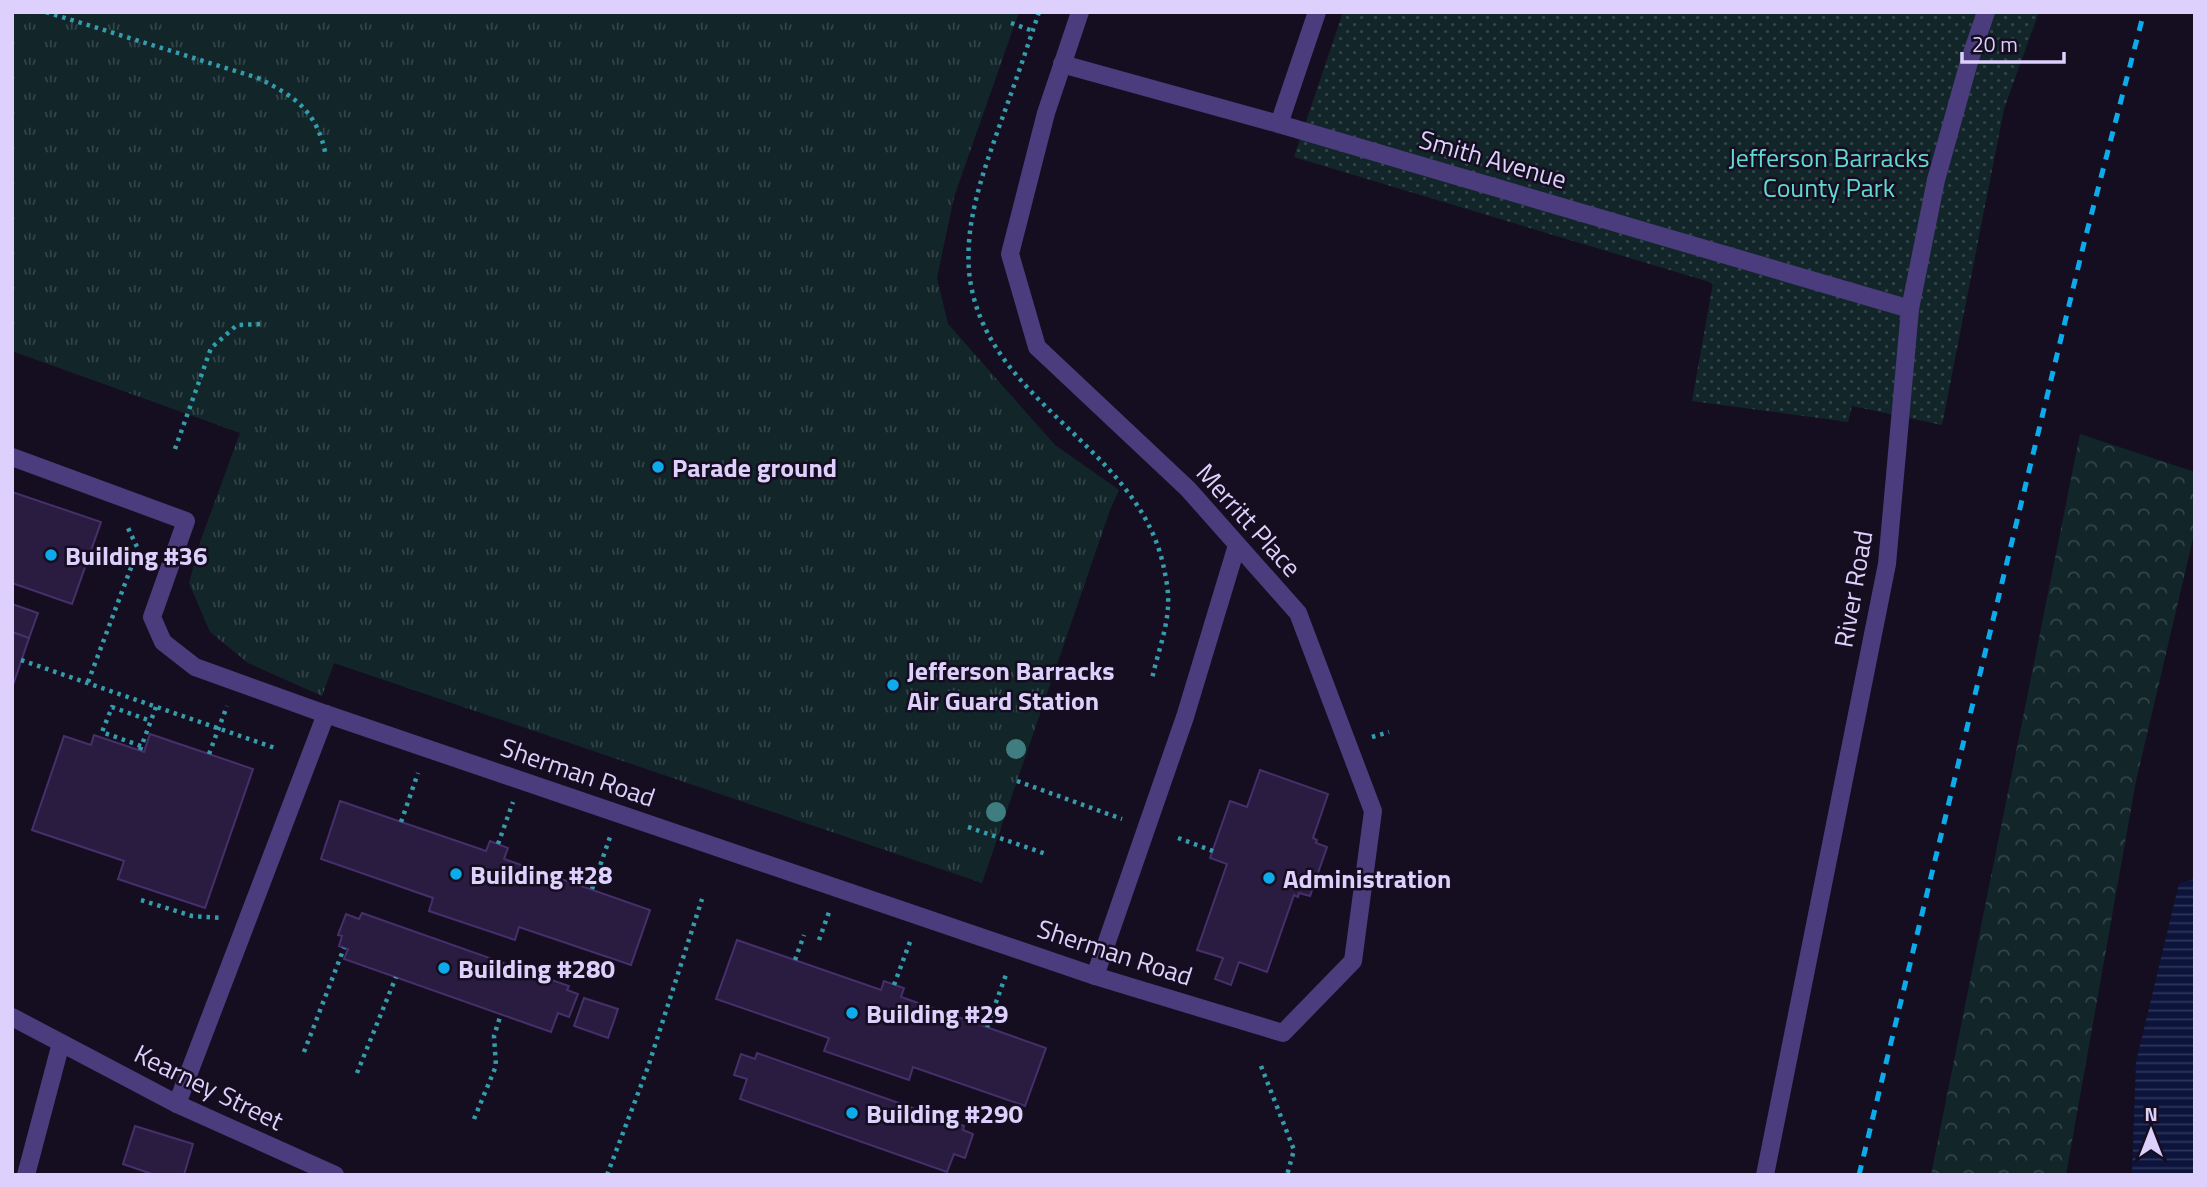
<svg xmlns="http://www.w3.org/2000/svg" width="2207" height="1187" viewBox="0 0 2207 1187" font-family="'Titillium Web',sans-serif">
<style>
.grass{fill:url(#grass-tufts)}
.forest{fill:url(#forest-crowns)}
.park{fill:url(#park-dots)}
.water{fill:url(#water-rules)}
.pier{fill:#150e20}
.building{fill:#2a1b40;stroke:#462f6b;stroke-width:2}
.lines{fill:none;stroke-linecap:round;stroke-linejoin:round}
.path{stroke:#359cac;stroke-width:4.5;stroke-dasharray:3.5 5;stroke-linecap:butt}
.minor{stroke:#4b3c7d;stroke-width:18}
.rail{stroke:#0daaec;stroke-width:5;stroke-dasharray:10 9;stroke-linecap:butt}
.tree{fill:#3f7d81}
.poi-dot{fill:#0daaec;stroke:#150e20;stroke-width:2.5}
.labels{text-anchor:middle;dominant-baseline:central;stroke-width:5;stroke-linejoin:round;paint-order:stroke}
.park-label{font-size:26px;fill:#61d8d1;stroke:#150e20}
.street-label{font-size:26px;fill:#ded0fc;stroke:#150e20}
.poi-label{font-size:26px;font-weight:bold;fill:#ded0fc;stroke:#150e20;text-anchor:start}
</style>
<defs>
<pattern id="grass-tufts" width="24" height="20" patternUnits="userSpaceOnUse" patternTransform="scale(1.75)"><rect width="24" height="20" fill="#12262a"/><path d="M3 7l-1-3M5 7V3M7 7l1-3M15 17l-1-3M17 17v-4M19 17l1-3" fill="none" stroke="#34444a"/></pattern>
<pattern id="forest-crowns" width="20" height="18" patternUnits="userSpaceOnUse" patternTransform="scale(1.75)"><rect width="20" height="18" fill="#12262a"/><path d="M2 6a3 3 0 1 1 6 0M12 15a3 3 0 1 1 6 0" fill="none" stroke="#34444a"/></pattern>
<pattern id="park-dots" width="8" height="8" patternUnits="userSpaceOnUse" patternTransform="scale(1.75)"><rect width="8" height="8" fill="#12262a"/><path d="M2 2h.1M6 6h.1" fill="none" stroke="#34444a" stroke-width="1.8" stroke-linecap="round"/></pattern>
<pattern id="water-rules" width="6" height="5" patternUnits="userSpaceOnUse" patternTransform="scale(1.75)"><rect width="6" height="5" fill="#0c143c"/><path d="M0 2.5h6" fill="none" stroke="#2f3559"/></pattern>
</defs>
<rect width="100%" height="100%" fill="#150e20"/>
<polygon class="grass" points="12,12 1019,12 954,197 937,278 948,324 1055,445 1119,490 1110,510 982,883 334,663 322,696 248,663 210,632 189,583 200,542 240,433 12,351"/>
<polygon class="forest" points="2080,434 2195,472 2195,530 2136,781 2066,1175 1931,1175"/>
<polygon class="park" points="1343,12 2039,12 2004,109 1942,425 1852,406 1848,422 1692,401 1713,283 1294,157"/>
<polygon class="water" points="2195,817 2195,1175 2132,1175 2136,1062"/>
<polygon class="pier" points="2195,814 2195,879 2174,884 2191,816"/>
<g class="building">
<polygon points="12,492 101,522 72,604 12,583"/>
<polygon points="12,604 38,613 29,638 12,632"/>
<polygon points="12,632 29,638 13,685 12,685"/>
<polygon points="150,734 253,769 205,908 118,879 124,861 32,830 64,736 91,745 94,735 144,752"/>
<polygon points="1260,770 1328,794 1313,838 1317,840 1316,843 1327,847 1310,896 1299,893 1298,897 1294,895 1267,972 1239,962 1231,985 1215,979 1223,958 1197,950 1227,864 1210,858 1230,801 1247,807"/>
<polygon points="340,801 486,851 490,841 508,848 504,859 650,910 631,965 519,927 515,940 429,911 433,898 321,859"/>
<polygon points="362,913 569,986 567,990 578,994 569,1017 558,1013 551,1032 344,959 348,949 339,946 342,936 338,935 346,914 359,919"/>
<polygon points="737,940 881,990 884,981 904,988 901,997 1046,1048 1025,1106 913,1067 909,1080 824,1051 829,1038 716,999"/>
<polygon points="584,998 618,1009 608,1038 574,1026"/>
<polygon points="757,1053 964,1126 963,1130 973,1134 965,1158 954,1154 947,1172 740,1099 747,1079 734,1075 741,1054 755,1059"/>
<polygon points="135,1126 193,1144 184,1175 155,1175 123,1164"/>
</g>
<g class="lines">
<g class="path">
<path d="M46,12L258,78C296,97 317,111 326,156"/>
<path d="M1039,12C1026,51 1013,89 999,127C983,173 965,221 969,271C981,400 1135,443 1163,564C1166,577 1169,593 1168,606C1167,630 1157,655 1152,679"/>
<polyline points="1011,23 1033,31"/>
<polyline points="175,449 211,348 237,325 263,324"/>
<polyline points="21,660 275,748"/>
<polyline points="88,682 138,549 127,526"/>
<polyline points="1372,737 1389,732"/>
<polyline points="141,746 102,732 112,707 151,721"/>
<polyline points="140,750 156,707"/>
<polyline points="209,754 227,706"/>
<polyline points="1017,781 1122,819"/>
<polyline points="401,822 418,773"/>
<polyline points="968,827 1046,854"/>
<polyline points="1178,838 1213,851"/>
<polyline points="498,844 513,802"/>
<polyline points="592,889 610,837"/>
<polyline points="141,900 192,916 221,918"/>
<polyline points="819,940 829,912"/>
<polyline points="795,960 804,935"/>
<polyline points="894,985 911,939"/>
<polyline points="987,1027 1007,972"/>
<polyline points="304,1052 344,948"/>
<polyline points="1261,1066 1294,1150 1287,1175"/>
<polyline points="357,1073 396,977"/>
<polyline points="474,1119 496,1066 494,1036 501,1014"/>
<polyline points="607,1175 648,1067 702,899"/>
</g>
<g class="minor">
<polyline points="1062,64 1279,124 1910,309"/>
<polyline points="1279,124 1317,12"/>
<polyline points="12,457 186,521 152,617 163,642 195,667 317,711 1095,976 1283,1033 1353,961 1373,811 1298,613 1188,489 1037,347 1010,254 1046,113 1080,12"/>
<polyline points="1095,976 1185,717 1237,545"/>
<polyline points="12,1017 177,1104 335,1175"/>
<polyline points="177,1104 326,714"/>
<polyline points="26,1175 61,1043"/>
<polyline points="1765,1175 1887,564 1910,309 1936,180 1969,62 1986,12"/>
</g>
<polyline class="rail" points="1859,1175 2085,239 2144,12"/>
</g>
<g class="tree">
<circle cx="1016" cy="749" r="10"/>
<circle cx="996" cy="812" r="10"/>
</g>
<g class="poi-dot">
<circle cx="658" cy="467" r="7"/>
<circle cx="51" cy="555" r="7"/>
<circle cx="893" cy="685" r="7"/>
<circle cx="456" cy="874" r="7"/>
<circle cx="1269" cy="878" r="7"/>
<circle cx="444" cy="968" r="7"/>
<circle cx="852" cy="1013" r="7"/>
<circle cx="852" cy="1113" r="7"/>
</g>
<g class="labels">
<g class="park-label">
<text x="1829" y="157">Jefferson Barracks<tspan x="1829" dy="30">County Park</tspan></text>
</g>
<g class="street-label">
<text transform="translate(1493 159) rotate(16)">Smith Avenue</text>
<text transform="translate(1249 520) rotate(48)">Merritt Place</text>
<text transform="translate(1853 589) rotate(-80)">River Road</text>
<text transform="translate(578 772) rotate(19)">Sherman Road</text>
<text transform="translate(1115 952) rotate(18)">Sherman Road</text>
<text transform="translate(209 1087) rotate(26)">Kearney Street</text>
</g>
<g class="poi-label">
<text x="672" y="467">Parade ground</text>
<text x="65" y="555">Building #36</text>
<text x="907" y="670">Jefferson Barracks<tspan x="907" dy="30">Air Guard Station</tspan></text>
<text x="470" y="874">Building #28</text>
<text x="1283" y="878">Administration</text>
<text x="458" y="968">Building #280</text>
<text x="866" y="1013">Building #29</text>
<text x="866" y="1113">Building #290</text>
</g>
</g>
<rect width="2207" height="1187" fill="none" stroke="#ded0fc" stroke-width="28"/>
<g transform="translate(2151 1131)" stroke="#150e20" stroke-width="5" paint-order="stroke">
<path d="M0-5L12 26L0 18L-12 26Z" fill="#ded0fc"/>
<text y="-10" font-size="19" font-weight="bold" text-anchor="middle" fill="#ded0fc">N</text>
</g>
<path d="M1962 52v10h102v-10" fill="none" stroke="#ded0fc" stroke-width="3.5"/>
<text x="1972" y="52" font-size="21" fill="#ded0fc" stroke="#150e20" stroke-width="5" paint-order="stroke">20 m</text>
</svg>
